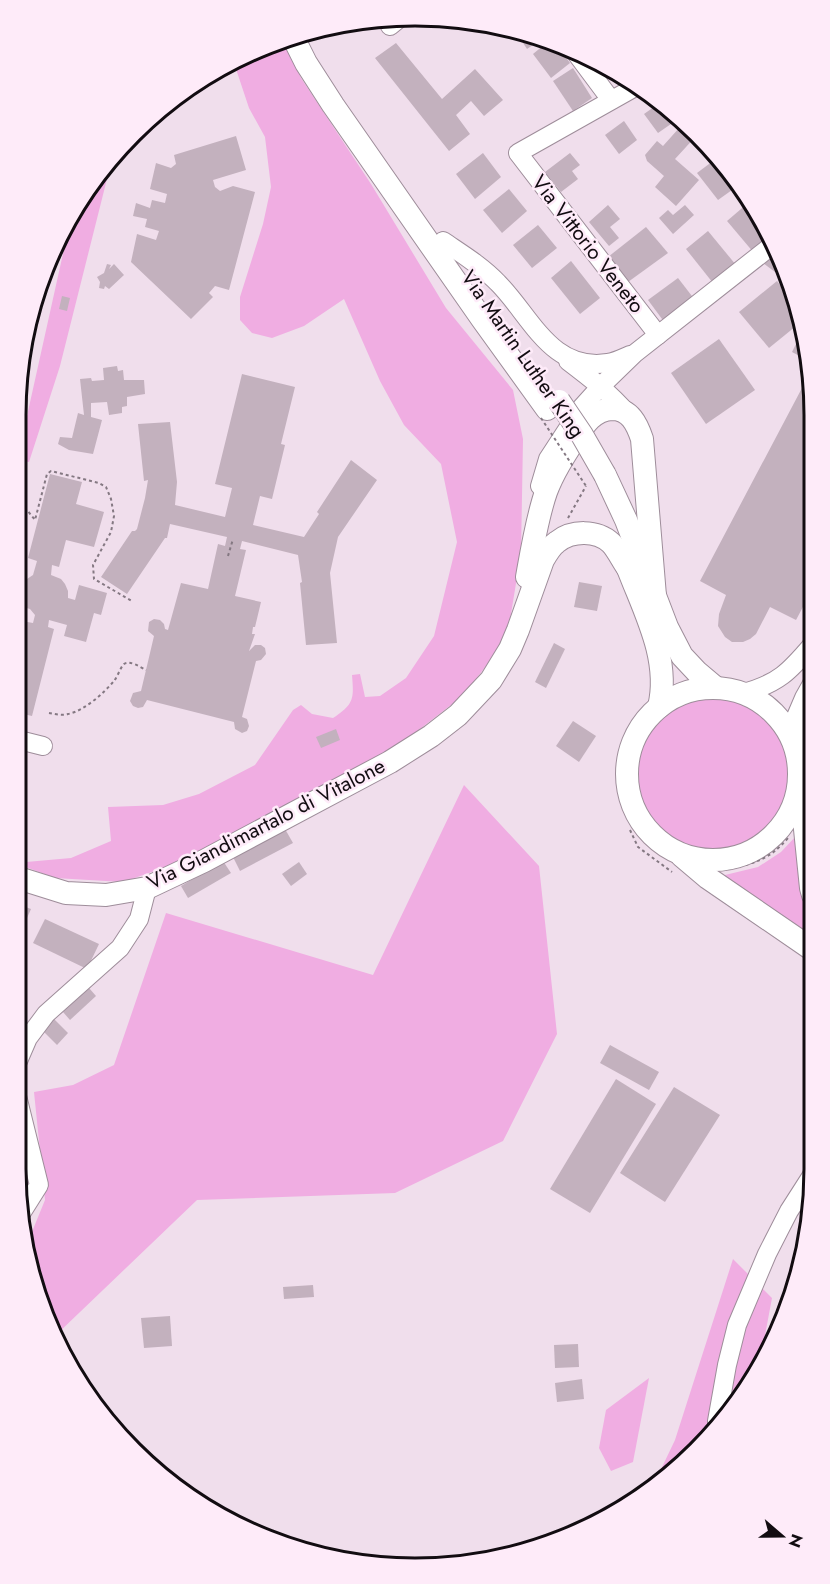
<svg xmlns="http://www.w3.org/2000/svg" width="830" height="1584" viewBox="0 0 830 1584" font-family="Jost,sans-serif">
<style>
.green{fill:#f0ade2}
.building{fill:#c3b1be}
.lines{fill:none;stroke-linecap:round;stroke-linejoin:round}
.minor-casing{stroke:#9e8d9a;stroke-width:20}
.major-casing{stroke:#9e8d9a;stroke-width:24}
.path{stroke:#847882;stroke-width:2;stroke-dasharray:3 3;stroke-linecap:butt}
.minor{stroke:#fff;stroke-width:18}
.major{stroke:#fff;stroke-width:22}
.major-bridge-casing{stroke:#9e8d9a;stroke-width:24;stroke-linecap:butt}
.path-bridge{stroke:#847882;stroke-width:2;stroke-dasharray:3 3;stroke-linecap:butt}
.major-bridge{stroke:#fff;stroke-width:22}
.labels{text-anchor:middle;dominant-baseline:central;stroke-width:5;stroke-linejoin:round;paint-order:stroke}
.street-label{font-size:21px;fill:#120c11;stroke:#feebf9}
.rim{fill:none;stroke:#120c11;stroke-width:3}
</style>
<rect width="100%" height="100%" fill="#f0deec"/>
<g class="green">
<path d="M282,38L301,78L371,184L446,308L513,390L523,439L521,553L507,638L464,695L351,782L241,841L123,882L55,878L15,863L71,858L111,841L108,807L163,805L199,794L255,765L293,710L301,705L312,714L333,718C354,704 354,699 352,675L360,674L365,697L380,696L406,678L434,636L457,542L441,464L404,425L380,381L344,299L304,326L272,338L252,333L240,320V297L263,224L271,187L265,137L249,108L233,60Z"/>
<polygon points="113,155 60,366 29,462 16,460 16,427 27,416 72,213 98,171"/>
<circle cx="713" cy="774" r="76"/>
<polygon points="464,785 539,866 557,1034 503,1141 395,1193 197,1200 56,1335 36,1298 27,1244 45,1200 34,1092 73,1085 114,1065 166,913 373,975"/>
<polygon points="797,835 801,889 813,924 813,939 721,876 758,867 781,852"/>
<polygon points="733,1259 772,1298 760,1362 748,1388 733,1412 679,1470 653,1486 675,1440"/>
<polygon points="649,1378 633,1462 611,1471 599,1448 606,1410"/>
</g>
<g class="building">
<polygon points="515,28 519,29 543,38 527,49 514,29"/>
<polygon points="550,40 555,42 570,63 551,78 533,54"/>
<polygon points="396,43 442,99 475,69 503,100 484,116 471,101 456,115 470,134 449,151 375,58"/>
<polygon points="573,68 592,98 573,111 553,81"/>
<polygon points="661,102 681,117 658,133 644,114"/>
<polygon points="624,121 637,140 619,154 605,135"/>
<polygon points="680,127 688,134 691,129 697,135 675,159 699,180 676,206 655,187 664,176 647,161 645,155 657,141 663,146"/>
<polygon points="236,136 246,170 213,180 215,187 220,191 233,186 255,192 229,290 215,286 209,293 213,297 191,319 131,262 137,234 156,240 159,231 145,227 147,219 133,216 136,203 150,208 152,200 165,203 167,194 150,189 156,163 171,168 176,164 174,155"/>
<polygon points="483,153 501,177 475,199 456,174"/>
<polygon points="570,153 580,165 572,171 578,179 561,192 545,172"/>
<polygon points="717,158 739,185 718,200 697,173"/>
<polygon points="509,189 527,211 502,233 483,210"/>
<polygon points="748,203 762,221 772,238 754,253 727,221"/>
<polygon points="608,205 620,219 610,227 619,238 609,246 589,222"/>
<polygon points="685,205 694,215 673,234 659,218 668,210 673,215"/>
<polygon points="538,225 557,248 532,268 513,245"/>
<polygon points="646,227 668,253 628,282 608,257"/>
<polygon points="708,231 736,265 713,283 686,249"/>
<polygon points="778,250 785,262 791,284 763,263"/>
<polygon points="571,261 600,298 580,314 551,278"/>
<polygon points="107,264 111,265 109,269 114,264 124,275 109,289 105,286 104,289 99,288 100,282 97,277 104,273"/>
<polygon points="678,278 695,300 665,323 648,300"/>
<polygon points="777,281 796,305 801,322 769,348 739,312"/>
<polygon points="62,296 70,298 67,311 59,309"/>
<polygon points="803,330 811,362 792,352"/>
<polygon points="719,339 755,390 706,424 671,373"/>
<polygon points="117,366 118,371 123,370 124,380 144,380 145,394 127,397 127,406 122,407 122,413 109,415 107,402 91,403 91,417 102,420 93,454 69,450 58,444 60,437 72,438 78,413 84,415 80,379 91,378 92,381 104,380 103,368"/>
<polygon points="812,369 812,590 796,620 770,607 756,634 750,639 743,642 732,642 725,637 718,626 719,614 726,595 700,581"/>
<polygon points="242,374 295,387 281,444 285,445 272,499 260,496 253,525 304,537 319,514 317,512 351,460 377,480 338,537 330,573 337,643 306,645 300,583 302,582 298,555 242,541 240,549 246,550 235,596 261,602 255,627 253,627 252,634 255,634 249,651 255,645 261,645 265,648 266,654 261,660 256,661 242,717 247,719 249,726 247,731 242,733 235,729 234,722 147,700 143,707 138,708 133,706 130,701 133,693 141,691 146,670 154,636 148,631 149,622 154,619 160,620 164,624 165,629 168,630 181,583 208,589 218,544 225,546 227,537 170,524 167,538 165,538 127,594 101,577 132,531 135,531 137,529 145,498 148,480 144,481 138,424 170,422 177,482 175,505 225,517 232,488 215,484"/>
<polygon points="50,474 82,482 76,504 104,512 94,547 66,540 59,567 52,565 51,575 61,579 65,584 68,591 68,598 75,600 79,585 107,593 101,615 94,613 86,642 64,636 67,625 49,620 48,627 54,629 32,716 15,712 16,646 22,621 33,623 35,615 30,609 16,605 16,584 18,576 27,579 33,575 37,561 28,558"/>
<polygon points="579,582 602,586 597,611 574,607"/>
<polygon points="554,643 565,649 546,688 535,682"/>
<polygon points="573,721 596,736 579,762 556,746"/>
<polygon points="336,729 340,740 321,748 316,737"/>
<polygon points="285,829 293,843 240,871 233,857"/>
<polygon points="223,861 231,873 188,898 181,886"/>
<polygon points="299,862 307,874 291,886 282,874"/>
<polygon points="15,903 31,909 15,945"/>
<polygon points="45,919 99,944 87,969 33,943"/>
<polygon points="89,988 96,996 70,1020 63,1012"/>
<polygon points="52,1017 68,1033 57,1045 40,1028"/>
<polygon points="610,1045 659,1072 649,1090 600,1063"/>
<polygon points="616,1079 656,1104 590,1213 550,1189"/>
<polygon points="674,1087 720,1115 665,1202 620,1173"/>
<polygon points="313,1285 314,1297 284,1299 283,1287"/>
<polygon points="170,1316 172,1346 144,1348 141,1318"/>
<polygon points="578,1344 579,1367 555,1368 554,1345"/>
<polygon points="582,1379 584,1399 557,1402 555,1383"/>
</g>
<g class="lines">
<g class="minor-casing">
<g id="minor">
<polyline points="390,26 401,17"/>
<polyline points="573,49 611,100"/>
<polyline points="637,86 518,153 658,335"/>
<path d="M443,241C462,254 482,266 498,283C531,316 551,372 608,363C615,362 623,358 630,355"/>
<path d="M568,361C589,377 610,393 627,413"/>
<polyline points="540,486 548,459 582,407 601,386 634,354 775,243"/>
<path d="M743,693C778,684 790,671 812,645"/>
<polyline points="15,739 43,746"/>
<polyline points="795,746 795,719 804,698 813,682"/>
<polyline points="15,1068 28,1038 46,1014 120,948 139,919 147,888"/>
<polyline points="15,1088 39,1185 22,1212"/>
<polyline points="717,1429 717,1421 727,1365 737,1325 767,1254 789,1211 814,1172"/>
</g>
</g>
<g class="major-casing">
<g id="major">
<polyline points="292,35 306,63 333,105 482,319 547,409"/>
<polyline points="605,475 626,520 667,627 682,656 697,672 716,688"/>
<path d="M622,552C638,601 672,654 659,707"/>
<path d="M527,577C532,549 537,518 546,492C553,473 564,456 575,439C584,425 593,410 612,409C630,409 637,424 642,439L655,596"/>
<circle cx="713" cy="774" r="86"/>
<polyline points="801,790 811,888 813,895"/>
<polyline points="682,856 708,878 813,950"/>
<path d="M15,877L66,893L106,895L147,888L204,861L390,762L431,736L458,715L491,680L510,649L518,630L543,560C547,553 551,546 557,542C572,530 597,530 611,543C617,549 622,560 627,567"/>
</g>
</g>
<g class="path">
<polyline points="18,507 27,510 35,520 47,474 51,471 99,483 106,487 111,499 114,516 111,532 93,565 94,579 132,601"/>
<polyline points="568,518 586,486"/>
<polyline points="228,556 233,539"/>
<path d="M49,713C55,714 62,716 68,714C84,711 104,693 114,681C118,676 120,668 124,664C130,660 140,667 146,670"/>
<polyline points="630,830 638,847 672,872"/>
<path d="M728,869C755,863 769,860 788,838"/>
</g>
<use href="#minor" class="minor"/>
<use href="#major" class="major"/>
<g class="major-bridge-casing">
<polyline id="major-bridge" points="559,401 582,435 605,475"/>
</g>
<polyline class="path-bridge" points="541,418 586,486"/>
<use href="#major-bridge" class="major-bridge"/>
</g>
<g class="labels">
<g class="street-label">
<text transform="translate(588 244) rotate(52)">Via Vittorio Veneto</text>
<text transform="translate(523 354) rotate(55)">Via Martin Luther King</text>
<text transform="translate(266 824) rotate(-27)">Via Giandimartalo di Vitalone</text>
</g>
</g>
<path d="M0 0H830V1584H0ZM415 26H415A389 389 0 0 1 804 415V1169A389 389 0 0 1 415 1558H415A389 389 0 0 1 26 1169V415A389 389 0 0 1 415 26Z" fill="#feebf9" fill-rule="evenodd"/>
<path class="rim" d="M415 26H415A389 389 0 0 1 804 415V1169A389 389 0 0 1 415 1558H415A389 389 0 0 1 26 1169V415A389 389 0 0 1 415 26Z"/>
<g transform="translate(782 1536) rotate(110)" stroke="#feebf9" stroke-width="4.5" paint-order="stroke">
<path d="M0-4.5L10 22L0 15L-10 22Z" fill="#120c11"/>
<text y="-9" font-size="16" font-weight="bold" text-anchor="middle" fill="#120c11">N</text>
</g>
</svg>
